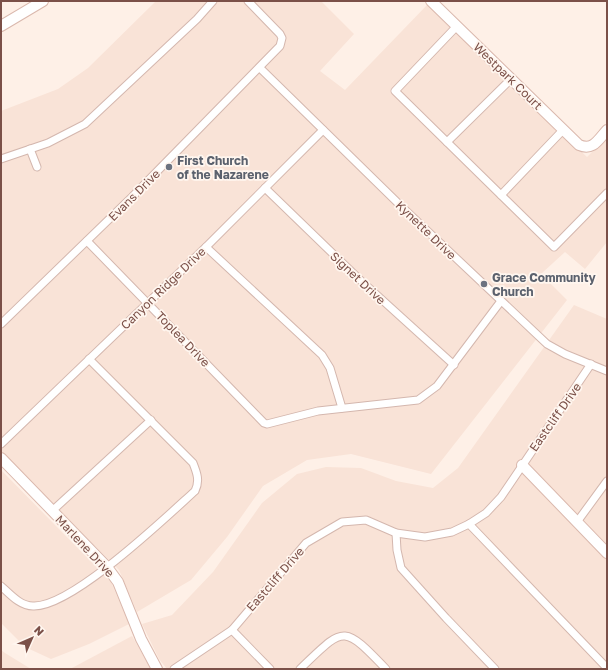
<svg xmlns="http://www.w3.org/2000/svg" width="608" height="670" viewBox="0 0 608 670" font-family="'Golos Text',sans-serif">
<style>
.residential{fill:#f9e3d7}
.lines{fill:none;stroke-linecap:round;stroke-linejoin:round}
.street-casing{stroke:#d4b7ae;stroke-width:9}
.secondary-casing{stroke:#dab8ad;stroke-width:12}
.street{stroke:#fff;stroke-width:7}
.secondary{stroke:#fff;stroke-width:10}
.worship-dot{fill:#6b7280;stroke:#fff6ef;stroke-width:1.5}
.labels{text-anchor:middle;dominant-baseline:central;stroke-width:3.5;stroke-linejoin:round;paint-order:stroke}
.street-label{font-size:12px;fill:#7b5048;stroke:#fff6ef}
.worship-label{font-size:12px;font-weight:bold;fill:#5b616d;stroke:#fff6ef;text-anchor:start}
</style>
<rect width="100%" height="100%" fill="#fef0e7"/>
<g class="residential">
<polygon points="156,1 321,1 354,34 320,71 345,90 428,4 587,157 607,137 607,242 585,269 565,252 541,274 567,300 431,474 351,454 307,460 263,486 227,537 191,580 137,612 119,570 1,451 1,111 58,89 88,68"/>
<polygon points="574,305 607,319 607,669 167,669 159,659 142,624 172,615 213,572 262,503 297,474 326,467 361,468 396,481 433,488 458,468"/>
<polygon points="1,470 111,582 129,624 89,644 51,659 25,647 1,623"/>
<polygon points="132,636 151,669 69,669 72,668"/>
<polygon points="1,650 5,653 31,669 1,669"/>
</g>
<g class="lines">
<g class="street-casing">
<g id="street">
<polyline points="457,26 395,91 554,247 607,193"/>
<polyline points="260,68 403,208 547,344 565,354 607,371"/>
<polyline points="447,142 511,79"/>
<polyline points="30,149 37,167"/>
<polyline points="1,159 48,143 85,124 197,19 213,1"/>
<polyline points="265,188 358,278 454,365"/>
<polyline points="501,195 563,130"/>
<polyline points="87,241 264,423 267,424 318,411 418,400 437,386 501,301"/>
<polyline points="206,247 322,355 330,368 342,408"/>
<polyline points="1,324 132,197 280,46 282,38 280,34 248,1"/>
<polyline points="1,444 206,247 323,130"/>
<polyline points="52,511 151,420"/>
<polyline points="577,522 607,481"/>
<polyline points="469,524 607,668"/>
<polyline points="396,533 397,550 401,568 446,618 495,669"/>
<path d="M1,586C10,594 20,606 33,606C71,608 165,518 195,491C200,481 197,473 193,463L89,359"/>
<polyline points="232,630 270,669"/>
<polyline points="174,669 232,630 306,543 342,522 366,520 396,533 425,537 452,532 469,524 486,513 501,497 591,364"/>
<path d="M300,669C344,627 342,623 386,669"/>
</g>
</g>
<g class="secondary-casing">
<g id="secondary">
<path d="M431,1L579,145C593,151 598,140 607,130"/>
<polyline points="1,26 43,1"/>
<polyline points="1,458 107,567 118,582 141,639 157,669"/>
<polyline points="522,465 607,553"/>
</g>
</g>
<use href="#street" class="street"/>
<use href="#secondary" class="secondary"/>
</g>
<g class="worship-dot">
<circle cx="169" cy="167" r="4"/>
<circle cx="484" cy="284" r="4"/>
</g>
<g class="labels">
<g class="street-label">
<text transform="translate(508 76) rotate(44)">Westpark Court</text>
<text transform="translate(134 195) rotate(-45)">Evans Drive</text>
<text transform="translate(426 230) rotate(44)">Kynette Drive</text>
<text transform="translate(358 278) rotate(43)">Signet Drive</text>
<text transform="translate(163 288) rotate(-44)">Canyon Ridge Drive</text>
<text transform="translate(183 339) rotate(46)">Toplea Drive</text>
<text transform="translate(555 417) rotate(-55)">Eastcliff Drive</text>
<text transform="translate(85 546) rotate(47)">Marlene Drive</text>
<text transform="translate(275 579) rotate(-49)">Eastcliff Drive</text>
</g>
<g class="worship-label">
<text x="177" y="160">First Church<tspan x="177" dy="14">of the Nazarene</tspan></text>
<text x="492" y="277">Grace Community<tspan x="492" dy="14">Church</tspan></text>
</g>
</g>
<rect width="608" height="670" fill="none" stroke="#7b5048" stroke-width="4"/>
<g transform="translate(32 638) rotate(45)" stroke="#fff6ef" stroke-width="3" paint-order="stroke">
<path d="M0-3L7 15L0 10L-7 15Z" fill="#7b5048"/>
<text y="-6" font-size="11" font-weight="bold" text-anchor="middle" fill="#7b5048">N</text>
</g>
</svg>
